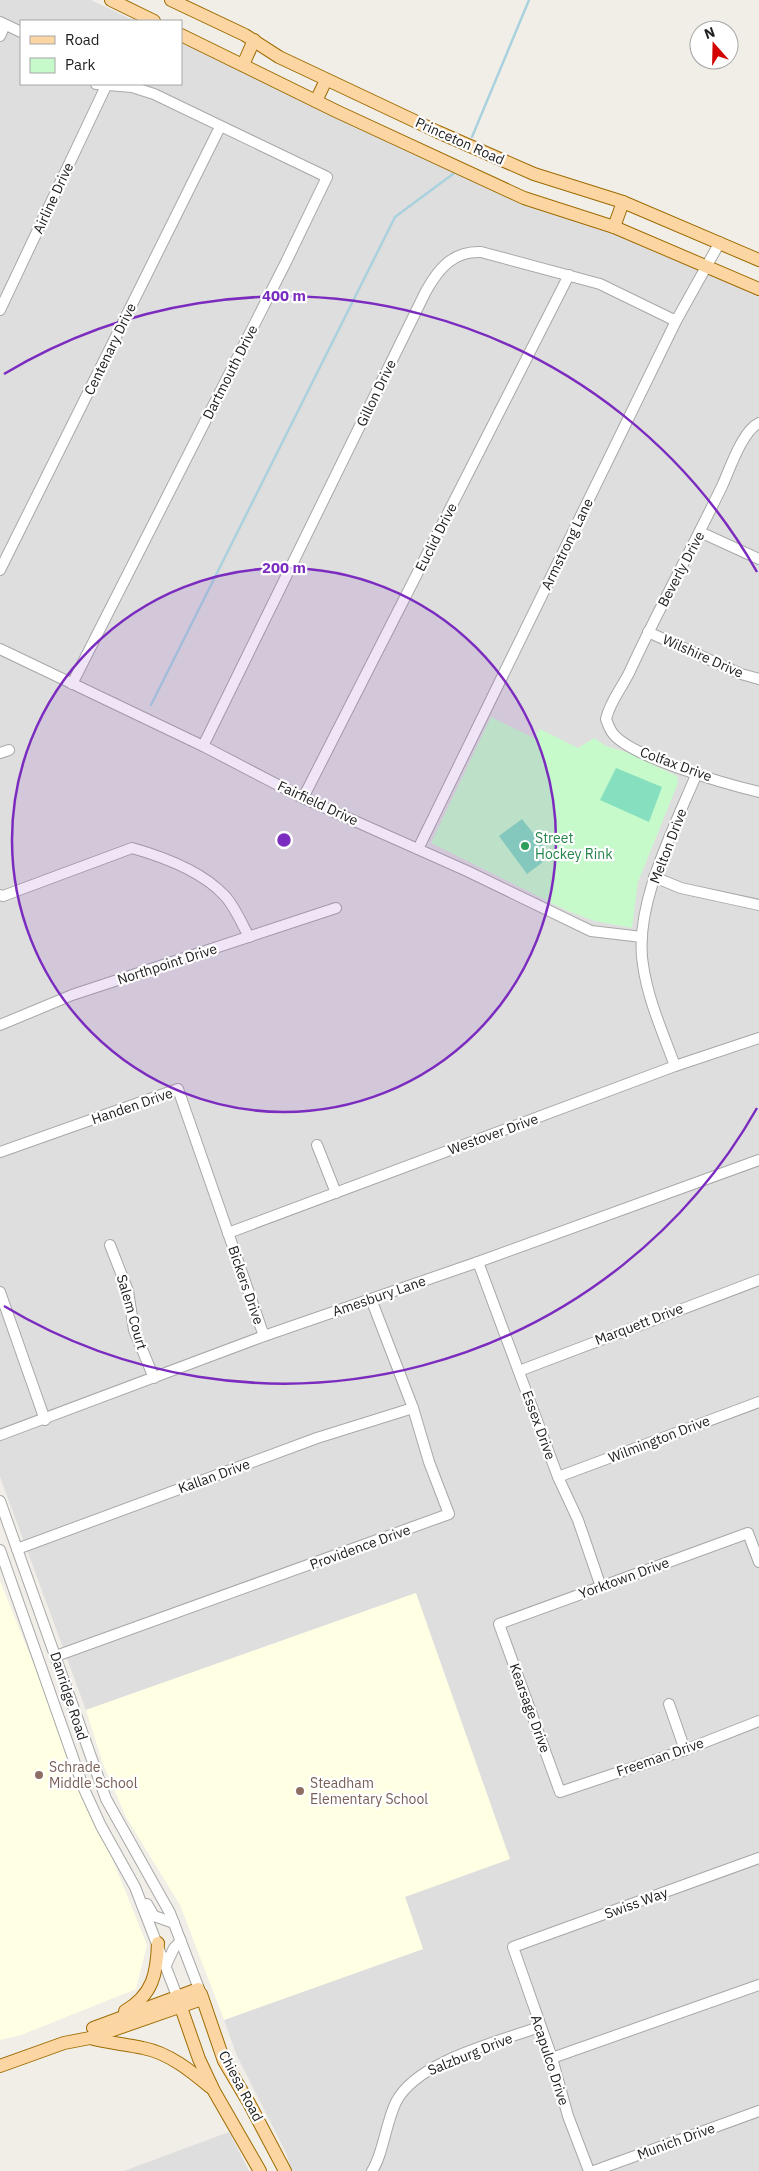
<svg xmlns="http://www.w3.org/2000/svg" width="759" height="2171" viewBox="0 0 759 2171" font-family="'IBM Plex Sans',sans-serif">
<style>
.residential{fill:#dfdede}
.education{fill:#ffffe3}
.park{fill:#c6facb}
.pitch{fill:#86dfbe}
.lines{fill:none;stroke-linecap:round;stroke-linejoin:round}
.stream{stroke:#a9d2de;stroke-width:2.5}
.minor-casing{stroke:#a8a8a8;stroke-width:12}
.major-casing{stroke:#9e6b00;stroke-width:14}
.minor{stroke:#fff;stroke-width:10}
.major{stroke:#fcd6a2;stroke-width:12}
.ring{fill:none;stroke:#7b2cbf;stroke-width:2.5}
.leisure-dot{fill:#2e9e5b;stroke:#fff;stroke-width:2}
.education-dot{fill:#8d6e63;stroke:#fff;stroke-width:2}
.labels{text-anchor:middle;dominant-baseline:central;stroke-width:4.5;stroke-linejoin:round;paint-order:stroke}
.street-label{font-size:14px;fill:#212121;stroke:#fff}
.leisure-label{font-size:14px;fill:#27864d;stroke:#fff;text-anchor:start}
.education-label{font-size:14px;fill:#785e54;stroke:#fff;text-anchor:start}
.centre{fill:#7b2cbf;stroke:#fff;stroke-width:2.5}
.ring-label{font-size:15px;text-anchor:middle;font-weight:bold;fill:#7b2cbf;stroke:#fff;stroke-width:4.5;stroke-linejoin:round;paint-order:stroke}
</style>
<rect width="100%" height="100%" fill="#f1eee8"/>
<g class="residential">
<polygon points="0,0 91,0 135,21 21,21 21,84 181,84 181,43 514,201 602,227 759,294 759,2171 292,2171 286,2153 237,2056 224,2020 423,1949 405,1897 416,1593 86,1710 0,1477"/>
<polygon points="229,2132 249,2171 124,2171"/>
</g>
<g class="education">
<polygon points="0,1581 147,1945 136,1989 21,2035 0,2040"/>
<polygon points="416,1593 510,1859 405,1897 423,1949 224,2020 180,1905 126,1817 103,1764 86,1710"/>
</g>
<polygon class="park" points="491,717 534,738 540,729 578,748 594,738 606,746 626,752 677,776 678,783 638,882 632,928 595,921 568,911 431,843"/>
<g class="pitch">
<polygon points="616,768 662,787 649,822 600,800"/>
<polygon points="522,819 551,856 527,874 499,836"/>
</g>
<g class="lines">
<g class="stream">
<polyline points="472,137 529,0"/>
<polyline points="151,705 395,217 453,174"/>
</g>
<g class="minor-casing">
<g id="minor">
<polyline points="0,22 21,32"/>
<polyline points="0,36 5,25"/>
<polyline points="0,310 106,86"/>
<path d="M759,423C743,430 730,468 723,484C693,547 659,608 630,671C622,688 610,701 606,719C608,725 610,731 615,736C638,759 726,784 759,792"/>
<polyline points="700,532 759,559"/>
<polyline points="0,570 220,127"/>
<polyline points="648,632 741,674 759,679"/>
<polyline points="0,649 203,746 303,798 467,871 591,931 642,937"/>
<polyline points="72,684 286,262 327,177 154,94 132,87 96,84"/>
<path d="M203,746L426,291C439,268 453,251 481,252L600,284L676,321"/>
<polyline points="0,753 9,750"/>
<polyline points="303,798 569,275"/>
<polyline points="418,849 676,321 720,242"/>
<polyline points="654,877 681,888 759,905"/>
<path d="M0,895L3,896L132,848C164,857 202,871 225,896C235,907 242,924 249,937"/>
<polyline points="0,1025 72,995 336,908"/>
<path d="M675,1066C663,1033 648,1000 643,965C633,906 675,826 697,773"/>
<polyline points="317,1145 336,1193"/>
<polyline points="0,1152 178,1089 264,1336"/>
<polyline points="228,1233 675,1066 759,1038"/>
<polyline points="110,1245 128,1291 134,1330 154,1378"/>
<polyline points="478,1262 558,1477 578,1520 601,1587"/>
<polyline points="0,1292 45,1420"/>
<polyline points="519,1371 759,1280"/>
<polyline points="0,1435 264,1336 478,1262 759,1160"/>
<polyline points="558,1477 759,1402"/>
<polyline points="0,1501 106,1799 170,1913 201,1994"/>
<polyline points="17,1549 317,1438 413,1408"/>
<polyline points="0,1550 84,1789 101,1826 135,1887 177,1996"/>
<polyline points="759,1562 748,1533 499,1624 560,1792 685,1750 759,1721"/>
<polyline points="56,1656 449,1514 429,1462 413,1408 371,1299"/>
<polyline points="669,1704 685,1750"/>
<polyline points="147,1904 154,1916 174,1923"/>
<polyline points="166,1965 174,1948 181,1941"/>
<polyline points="552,2058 759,1985"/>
<path d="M372,2171C383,2155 386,2122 396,2102C417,2061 498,2042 539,2027"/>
<polyline points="589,2171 568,2116 552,2058 513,1947 759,1858"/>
<polyline points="594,2171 759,2111"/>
</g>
</g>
<g class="major-casing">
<g id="major">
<polyline points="111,0 154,21"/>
<polyline points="171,0 245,35 279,57 438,132 534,174 623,202 759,260"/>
<polyline points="181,35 336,111 524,198 614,227 759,289"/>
<polyline points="243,65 254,40"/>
<polyline points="316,101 326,80"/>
<polyline points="614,227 623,202"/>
<polyline points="201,1994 224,2061 249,2103 285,2171"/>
<polyline points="177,1996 199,2059 214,2091 260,2171"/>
<path d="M125,2011C153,1995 157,1973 158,1943"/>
<polyline points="93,2028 198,1989"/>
<path d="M90,2038C108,2043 125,2044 143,2048C169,2053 191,2071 210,2087"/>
<polyline points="0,2066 64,2043 90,2038 202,1999"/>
</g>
</g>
<use href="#minor" class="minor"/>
<use href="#major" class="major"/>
</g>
<circle cx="284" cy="840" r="272" fill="#7b2cbf" fill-opacity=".12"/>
<g class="ring">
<circle cx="284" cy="840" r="272"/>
<path d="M757 1108A544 544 0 0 1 4 1306M4 374A544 544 0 0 1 757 572"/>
</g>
<circle class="leisure-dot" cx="525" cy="846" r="5"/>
<g class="education-dot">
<circle cx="39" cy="1775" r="5"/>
<circle cx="300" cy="1791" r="5"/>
</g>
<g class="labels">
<g class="street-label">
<text transform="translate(460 141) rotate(24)">Princeton Road</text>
<text transform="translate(53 198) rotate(-65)">Airline Drive</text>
<text transform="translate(110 349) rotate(-64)">Centenary Drive</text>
<text transform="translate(230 372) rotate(-63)">Dartmouth Drive</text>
<text transform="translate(376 393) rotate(-64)">Gillon Drive</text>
<text transform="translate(436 537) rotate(-63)">Euclid Drive</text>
<text transform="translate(567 544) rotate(-64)">Armstrong Lane</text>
<text transform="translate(681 569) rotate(-62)">Beverly Drive</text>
<text transform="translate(703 656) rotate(24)">Wilshire Drive</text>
<text transform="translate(676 764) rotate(20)">Colfax Drive</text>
<text transform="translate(318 803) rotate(25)">Fairfield Drive</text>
<text transform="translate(668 846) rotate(-69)">Melton Drive</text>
<text transform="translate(167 964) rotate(-18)">Northpoint Drive</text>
<text transform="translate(132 1106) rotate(-19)">Handen Drive</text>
<text transform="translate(493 1134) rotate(-20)">Westover Drive</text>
<text transform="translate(246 1285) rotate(71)">Bickers Drive</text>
<text transform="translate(379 1296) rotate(-19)">Amesbury Lane</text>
<text transform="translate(132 1312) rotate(74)">Salem Court</text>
<text transform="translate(639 1324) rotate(-21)">Marquett Drive</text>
<text transform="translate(539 1425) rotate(70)">Essex Drive</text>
<text transform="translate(659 1439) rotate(-21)">Wilmington Drive</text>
<text transform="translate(214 1476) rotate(-20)">Kallan Drive</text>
<text transform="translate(360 1547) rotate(-20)">Providence Drive</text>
<text transform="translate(624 1578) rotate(-20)">Yorktown Drive</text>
<text transform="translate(69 1696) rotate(72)">Danridge Road</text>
<text transform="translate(530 1708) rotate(70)">Kearsage Drive</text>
<text transform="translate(660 1757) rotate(-19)">Freeman Drive</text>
<text transform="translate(636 1903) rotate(-20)">Swiss Way</text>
<text transform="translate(470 2054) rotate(-22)">Salzburg Drive</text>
<text transform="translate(550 2060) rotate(72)">Acapulco Drive</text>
<text transform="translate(241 2086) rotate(62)">Chiesa Road</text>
<text transform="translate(676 2141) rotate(-20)">Munich Drive</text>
</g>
<g class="leisure-label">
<text x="535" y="838">Street<tspan x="535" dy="16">Hockey Rink</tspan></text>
</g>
<g class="education-label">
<text x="49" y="1767">Schrade<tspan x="49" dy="16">Middle School</tspan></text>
<text x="310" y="1783">Steadham<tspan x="310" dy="16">Elementary School</tspan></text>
</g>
</g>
<circle cx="284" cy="840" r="8" class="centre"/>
<g class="ring-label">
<text x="284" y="301">400 m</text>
<text x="284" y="573">200 m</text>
</g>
<rect x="20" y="20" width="162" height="65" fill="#ffffff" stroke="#a6a6a6"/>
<rect x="30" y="36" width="25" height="8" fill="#fcd6a2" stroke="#a6a6a6"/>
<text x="65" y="45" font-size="15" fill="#212121">Road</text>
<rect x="30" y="58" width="25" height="15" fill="#c6facb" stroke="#a6a6a6"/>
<text x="65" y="70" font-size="15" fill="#212121">Park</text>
<g transform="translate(714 45) rotate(340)"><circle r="24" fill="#ffffff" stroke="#a6a6a6"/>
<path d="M0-4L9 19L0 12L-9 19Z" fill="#d20300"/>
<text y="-8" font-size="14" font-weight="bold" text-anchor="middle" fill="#212121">N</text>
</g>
</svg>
